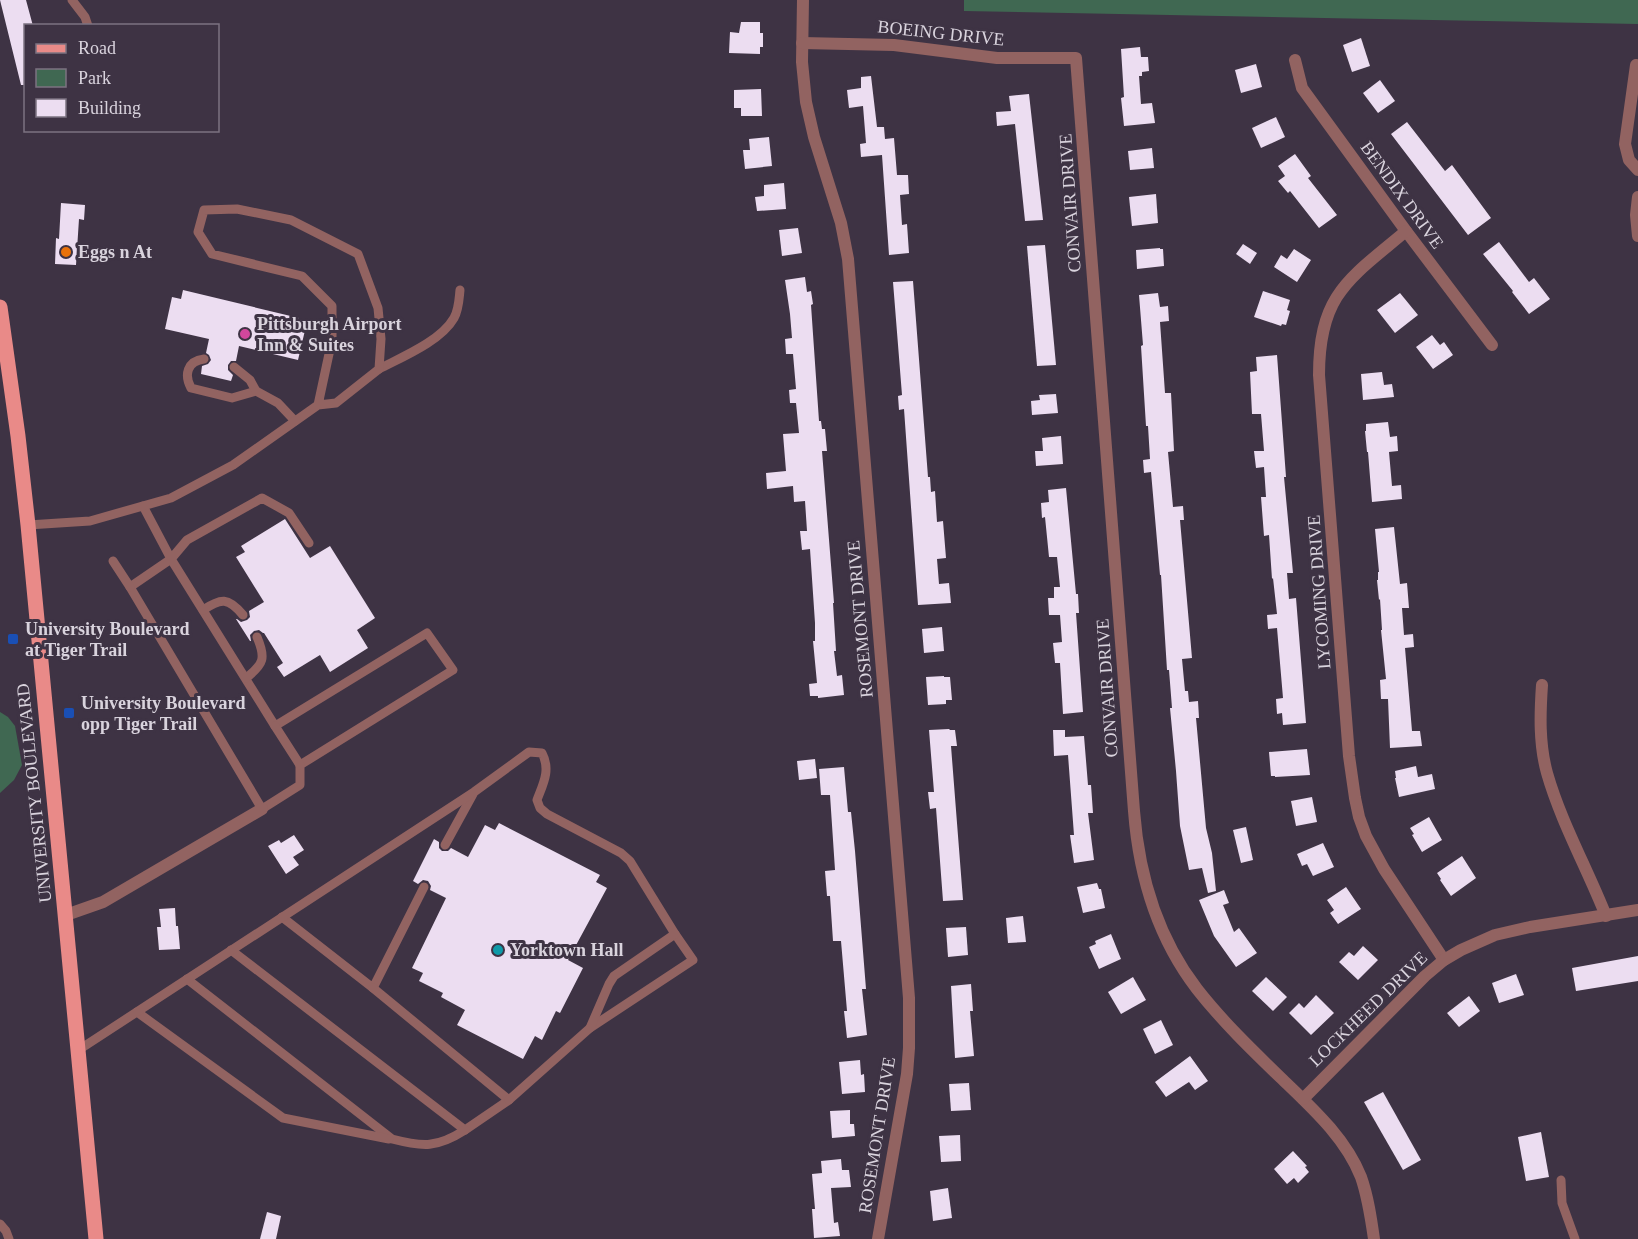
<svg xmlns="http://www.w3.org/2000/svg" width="1638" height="1239" viewBox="0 0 1638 1239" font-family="'Times New Roman',serif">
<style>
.green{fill:#406852}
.building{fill:#ecddf1}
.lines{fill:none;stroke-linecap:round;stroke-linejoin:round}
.lane{stroke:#926361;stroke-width:9}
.street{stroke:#926361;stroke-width:12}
.primary{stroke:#e98a88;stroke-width:15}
.food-dot{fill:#e8710a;stroke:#3e3344;stroke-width:2}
.hotel-dot{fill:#d1479c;stroke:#3e3344;stroke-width:2}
.transit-dot{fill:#1a4fb4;stroke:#3e3344;stroke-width:2}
.culture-dot{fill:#0f9aa8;stroke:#3e3344;stroke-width:2}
.labels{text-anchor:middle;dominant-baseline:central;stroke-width:6;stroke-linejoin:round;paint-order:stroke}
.street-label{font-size:18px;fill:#d9d3dd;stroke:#3e3344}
.poi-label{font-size:18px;font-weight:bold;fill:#d9d3dd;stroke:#3e3344;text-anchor:start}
</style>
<rect width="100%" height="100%" fill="#3e3344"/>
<g class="green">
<polygon points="964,0 1638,0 1638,24 964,11"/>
<polygon points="0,712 8,717 15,726 22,765 14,780 0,793"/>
</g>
<g class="building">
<polygon points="0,0 26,0 33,26 26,26 26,85 21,85"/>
<polygon points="741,22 760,22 760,33 763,33 763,47 760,47 760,54 729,53 730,32 739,33"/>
<polygon points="1361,38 1370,66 1352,72 1343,45"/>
<polygon points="1140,47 1141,57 1148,57 1149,71 1142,72 1142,76 1139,76 1141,104 1152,103 1155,123 1124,126 1121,98 1124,97 1121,49"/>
<polygon points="1256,64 1262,87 1241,93 1235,70"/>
<polygon points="871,76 877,127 884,127 885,139 894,138 897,175 908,175 909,194 900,195 902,225 907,224 909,253 889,255 882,155 861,157 860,144 866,143 863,106 849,108 847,90 861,88 861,77"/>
<polygon points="1380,80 1395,101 1378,113 1363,93"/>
<polygon points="761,89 762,116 741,116 741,108 734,108 734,90"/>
<polygon points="1029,94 1043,220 1025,221 1015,124 997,126 996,112 1011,111 1009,96"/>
<polygon points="1276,117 1285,137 1261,148 1252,128"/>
<polygon points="1407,122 1445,171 1452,165 1491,218 1468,235 1391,134"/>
<polygon points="769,137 772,166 745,169 743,150 750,150 749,139"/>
<polygon points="1152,148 1154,168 1130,170 1128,151"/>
<polygon points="1295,154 1311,176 1308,178 1337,215 1319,228 1290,191 1288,193 1278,181 1285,176 1278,166"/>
<polygon points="784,183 786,209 757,211 755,197 764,196 764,185"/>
<polygon points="1156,194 1158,223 1132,226 1129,197"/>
<polygon points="61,203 85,205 84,220 79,219 76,265 55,264 56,238 59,239"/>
<polygon points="798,228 802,253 782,256 779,230"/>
<polygon points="1499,242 1529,282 1534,278 1550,299 1529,314 1512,292 1513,291 1483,254"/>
<polygon points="1243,244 1257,253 1250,264 1236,254"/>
<polygon points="1045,245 1056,365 1037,366 1027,246"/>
<polygon points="1160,248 1160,249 1163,249 1164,266 1137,269 1136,250"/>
<polygon points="1294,249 1311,260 1297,282 1274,267 1281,255 1287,259"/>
<polygon points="805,277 807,292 811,291 813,304 811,305 819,421 821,421 822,429 825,429 827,451 822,451 834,603 833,603 836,651 834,651 837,676 842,675 844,695 818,698 818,696 810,696 809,684 817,683 813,641 815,641 815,623 810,549 802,550 800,531 807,531 805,501 794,502 793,486 767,489 766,473 786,471 783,434 799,433 796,403 790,403 789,390 796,389 793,354 786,354 785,339 792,338 790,314 785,280"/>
<polygon points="913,281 928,477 930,477 931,492 935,491 937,522 943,521 946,558 937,559 939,584 949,583 951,603 918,605 904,409 899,410 898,396 902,395 893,282"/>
<polygon points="183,290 299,318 298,324 306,326 298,360 239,346 236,361 231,361 228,365 228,370 233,375 231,381 201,374 202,366 208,364 211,360 209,355 206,353 209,339 165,329 172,297 181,299"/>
<polygon points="1263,291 1290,300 1287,310 1290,311 1286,325 1282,324 1281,326 1254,317"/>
<polygon points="1158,293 1160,307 1168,306 1169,321 1160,322 1165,393 1171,393 1174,451 1168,452 1173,507 1183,506 1184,520 1180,520 1192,658 1182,659 1185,691 1188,691 1189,702 1198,701 1199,718 1196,718 1206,828 1212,853 1216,891 1208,893 1202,868 1189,870 1180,826 1176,771 1170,708 1172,708 1169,670 1167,670 1161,575 1160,575 1151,472 1144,473 1143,460 1150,459 1148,426 1146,426 1141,346 1143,345 1139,295"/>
<polygon points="1400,293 1418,315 1395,333 1377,310"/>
<polygon points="1432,335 1440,345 1444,342 1453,355 1433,369 1416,347"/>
<polygon points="1277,355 1286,477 1284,477 1293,573 1287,573 1289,599 1296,598 1306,723 1283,725 1282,713 1277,714 1276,699 1283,698 1277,628 1268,629 1267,615 1277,614 1273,578 1272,579 1269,535 1264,536 1261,497 1266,497 1264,467 1256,468 1254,451 1264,451 1261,414 1252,414 1250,372 1257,371 1256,357"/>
<polygon points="1382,372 1384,385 1392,384 1394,397 1363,400 1361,374"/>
<polygon points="1056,394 1058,413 1032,415 1031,401 1040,400 1039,395"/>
<polygon points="1388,422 1390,437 1397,436 1398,451 1389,452 1392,486 1401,485 1402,499 1372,502 1368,452 1367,452 1365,431 1366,431 1366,424"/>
<polygon points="1061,436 1063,464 1036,466 1035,451 1043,451 1042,438"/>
<polygon points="1066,488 1076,594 1078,594 1079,613 1076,613 1083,712 1063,714 1060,663 1055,663 1053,643 1062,642 1060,615 1049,615 1048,598 1054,598 1054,587 1060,587 1057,557 1049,557 1045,517 1042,518 1041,503 1049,502 1048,490"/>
<polygon points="285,519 310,558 330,546 375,618 357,630 368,648 330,672 320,655 284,677 277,667 283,663 264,633 263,633 259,630 254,631 250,635 251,641 250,641 236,619 237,619 241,622 247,620 250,617 249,611 264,602 236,557 245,552 241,546"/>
<polygon points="1394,527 1400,584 1407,583 1409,608 1402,608 1404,635 1413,634 1414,647 1405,648 1412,731 1420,731 1422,746 1390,748 1388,699 1381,699 1380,680 1386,679 1381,630 1382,630 1380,599 1379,600 1377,580 1378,580 1378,572 1379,572 1375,529"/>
<polygon points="942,627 944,651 924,653 922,629"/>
<polygon points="944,676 944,677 950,677 952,700 946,700 946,704 928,705 926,677"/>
<polygon points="949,729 950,730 955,730 957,746 951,746 963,900 943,901 936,808 930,809 928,792 934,792 929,730"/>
<polygon points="1053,730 1065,730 1065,737 1084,736 1088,785 1091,785 1093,813 1088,813 1094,860 1074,863 1070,835 1074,835 1068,755 1054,756"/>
<polygon points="1307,749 1310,775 1275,777 1275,776 1271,776 1269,752"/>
<polygon points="815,759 817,778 799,780 797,761"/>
<polygon points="1416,766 1418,777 1432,774 1435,789 1399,797 1395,778 1396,778 1395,771"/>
<polygon points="844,767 848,812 851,812 855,851 866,989 862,989 867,1035 847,1038 844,1011 847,1011 841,941 833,941 830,896 827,896 825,871 835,870 830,795 821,795 819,769"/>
<polygon points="1312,797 1317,822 1296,826 1291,801"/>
<polygon points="1429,817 1442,840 1422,852 1412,835 1414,834 1410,828"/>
<polygon points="499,823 600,875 596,882 607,888 568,960 583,968 560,1013 556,1011 542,1040 535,1036 523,1059 457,1025 465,1010 441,997 443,993 419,981 423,973 412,968 446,898 430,890 431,886 428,881 423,880 418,884 413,881 434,839 439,842 439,848 442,851 448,851 451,848 468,857 485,825 495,830"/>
<polygon points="1246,827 1253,860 1241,863 1233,830"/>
<polygon points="294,835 304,850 293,857 299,865 286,874 268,846 279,840 281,843"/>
<polygon points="1323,843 1334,867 1313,876 1307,864 1302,866 1297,854"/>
<polygon points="1462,856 1476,878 1451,896 1440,880 1441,879 1437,873"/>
<polygon points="1097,883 1099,889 1101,889 1105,908 1083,913 1077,887"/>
<polygon points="1346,887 1361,909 1338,924 1330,913 1334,910 1327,900"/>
<polygon points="1224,890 1229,903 1223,905 1234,932 1239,928 1257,953 1236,967 1214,936 1199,900"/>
<polygon points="175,908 176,926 178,926 180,949 159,950 157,927 161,927 159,909"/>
<polygon points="1023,916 1026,942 1008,943 1006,918"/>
<polygon points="966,927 968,955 948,957 946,928"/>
<polygon points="1111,934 1121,959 1099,969 1089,947 1096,944 1095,941"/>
<polygon points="1363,946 1378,960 1358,980 1339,962 1349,952 1354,956"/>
<polygon points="1638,956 1638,981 1576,991 1572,968"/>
<polygon points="1516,974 1524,995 1499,1003 1492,983"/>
<polygon points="1133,977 1146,1000 1121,1014 1108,992"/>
<polygon points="1266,977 1287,997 1273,1011 1252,991"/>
<polygon points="971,984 973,1011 970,1011 974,1056 955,1058 951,986"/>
<polygon points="1316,995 1334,1013 1311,1035 1289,1013 1299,1003 1304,1008"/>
<polygon points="1469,996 1480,1011 1459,1027 1447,1013"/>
<polygon points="1161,1020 1173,1045 1155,1054 1143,1029"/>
<polygon points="1190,1056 1208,1081 1195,1090 1189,1082 1166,1097 1155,1082"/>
<polygon points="860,1060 861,1075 864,1074 865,1092 842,1094 839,1062"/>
<polygon points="969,1083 971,1110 951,1111 949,1084"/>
<polygon points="1383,1092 1421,1160 1403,1170 1364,1102"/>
<polygon points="850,1110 850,1124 854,1124 855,1136 832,1138 830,1111"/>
<polygon points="1541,1132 1549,1177 1526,1181 1518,1137"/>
<polygon points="960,1135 961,1161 941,1162 939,1136"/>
<polygon points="1293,1151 1307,1166 1305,1167 1309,1172 1298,1183 1294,1178 1287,1184 1274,1169"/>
<polygon points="841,1159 842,1170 849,1170 851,1187 831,1188 834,1223 838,1222 840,1236 814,1238 812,1209 815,1209 812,1174 822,1173 821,1161"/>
<polygon points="948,1188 952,1218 933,1221 930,1191"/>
<polygon points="267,1212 281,1216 276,1239 260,1239"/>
</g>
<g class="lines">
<g class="lane">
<polyline points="72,0 85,17 88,26"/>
<path d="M204,359C187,361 184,375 191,388L232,398L256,391"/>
<polyline points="234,367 250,380 256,391 278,403 295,421"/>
<path d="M379,369C402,357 441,341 454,318C459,309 459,299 460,290"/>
<polyline points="143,506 171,559 275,726 427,633 453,670 300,765 300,785 262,809 130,587 171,559 187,540 262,498 289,513 309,543"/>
<polyline points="28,525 90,521 171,498 233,465 318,405 332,340 332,306 302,276 212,254 198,232 204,210 237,209 291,220 358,254 378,308 381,339 379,369 336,403 318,405"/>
<polyline points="113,561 130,587"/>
<path d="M203,610C221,598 228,597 243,615"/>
<path d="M246,678C264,664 266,658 257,637"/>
<polyline points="275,726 300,765"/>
<polyline points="445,845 473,794"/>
<polyline points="282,917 373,988 424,887"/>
<polyline points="231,950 465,1130 509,1100 373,988"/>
<path d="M187,979L392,1139C423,1147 437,1148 465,1130"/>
<polyline points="137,1012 283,1118 389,1139"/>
<polyline points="590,1028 693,960 675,934"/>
<path d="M77,1051L474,792L529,752L542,753C551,770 543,784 537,800L540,808L547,814L621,853L630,861L675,934L614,976L609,984L590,1028L509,1100"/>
<polyline points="1561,1180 1562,1203 1575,1239"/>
<polyline points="0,1224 6,1231 9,1239"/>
</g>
<g class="street">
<polyline points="803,0 802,62 806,102 814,137 841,223 848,259 909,998 909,1048 907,1074 878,1239"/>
<path d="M802,43L894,45L997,58H1076L1134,811C1139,876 1157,937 1197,989C1222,1021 1252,1050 1281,1078C1311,1107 1345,1137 1361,1177C1368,1197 1371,1218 1374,1239"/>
<polyline points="1295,60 1302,88 1406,231 1492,345"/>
<polyline points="1636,65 1625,144 1629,160 1638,170"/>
<polyline points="1638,197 1636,215 1638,236"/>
<path d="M1406,231C1349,279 1319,294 1319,375L1349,756L1355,798L1359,817L1366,836L1384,869L1444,960"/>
<path d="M1542,685C1540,714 1539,744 1547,773C1561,822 1587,868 1606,916"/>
<polyline points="66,915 103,902 262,809"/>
<polyline points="1303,1099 1425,976 1444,960 1461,950 1495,935 1530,927 1638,910"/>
</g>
<polyline class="primary" points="0,307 18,436 28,525 96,1239"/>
</g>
<circle class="food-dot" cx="66" cy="252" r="6"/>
<circle class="hotel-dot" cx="245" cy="334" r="6"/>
<g class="transit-dot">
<rect x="7" y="633" width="12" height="12" rx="3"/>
<rect x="63" y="707" width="12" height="12" rx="3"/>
</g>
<circle class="culture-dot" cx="498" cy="950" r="6"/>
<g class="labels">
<g class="street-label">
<text transform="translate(941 33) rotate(6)">BOEING DRIVE</text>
<text transform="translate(1402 195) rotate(54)">BENDIX DRIVE</text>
<text transform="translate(1070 203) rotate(-94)">CONVAIR DRIVE</text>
<text transform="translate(1319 592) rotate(-94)">LYCOMING DRIVE</text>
<text transform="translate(860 619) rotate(-95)">ROSEMONT DRIVE</text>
<text transform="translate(1107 688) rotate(-94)">CONVAIR DRIVE</text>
<text transform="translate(34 793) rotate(-96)">UNIVERSITY BOULEVARD</text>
<text transform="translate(1368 1009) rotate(-44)">LOCKHEED DRIVE</text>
<text transform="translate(877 1135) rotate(-81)">ROSEMONT DRIVE</text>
</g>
<g class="poi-label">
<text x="78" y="252">Eggs n At</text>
<text x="257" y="324">Pittsburgh Airport<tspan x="257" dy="21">Inn &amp; Suites</tspan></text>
<text x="25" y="629">University Boulevard<tspan x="25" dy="21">at Tiger Trail</tspan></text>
<text x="81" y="703">University Boulevard<tspan x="81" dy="21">opp Tiger Trail</tspan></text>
<text x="510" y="950">Yorktown Hall</text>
</g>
</g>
<rect x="24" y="24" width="195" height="108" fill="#3e3344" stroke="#7c7381" stroke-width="1.5"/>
<rect x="36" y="44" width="30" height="9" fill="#e98a88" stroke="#7c7381" stroke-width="1.5"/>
<text x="78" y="54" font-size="18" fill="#d9d3dd">Road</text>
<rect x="36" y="69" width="30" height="18" fill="#406852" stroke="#7c7381" stroke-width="1.5"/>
<text x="78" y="84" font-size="18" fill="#d9d3dd">Park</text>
<rect x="36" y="99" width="30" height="18" fill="#ecddf1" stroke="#7c7381" stroke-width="1.5"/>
<text x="78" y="114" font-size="18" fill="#d9d3dd">Building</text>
</svg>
